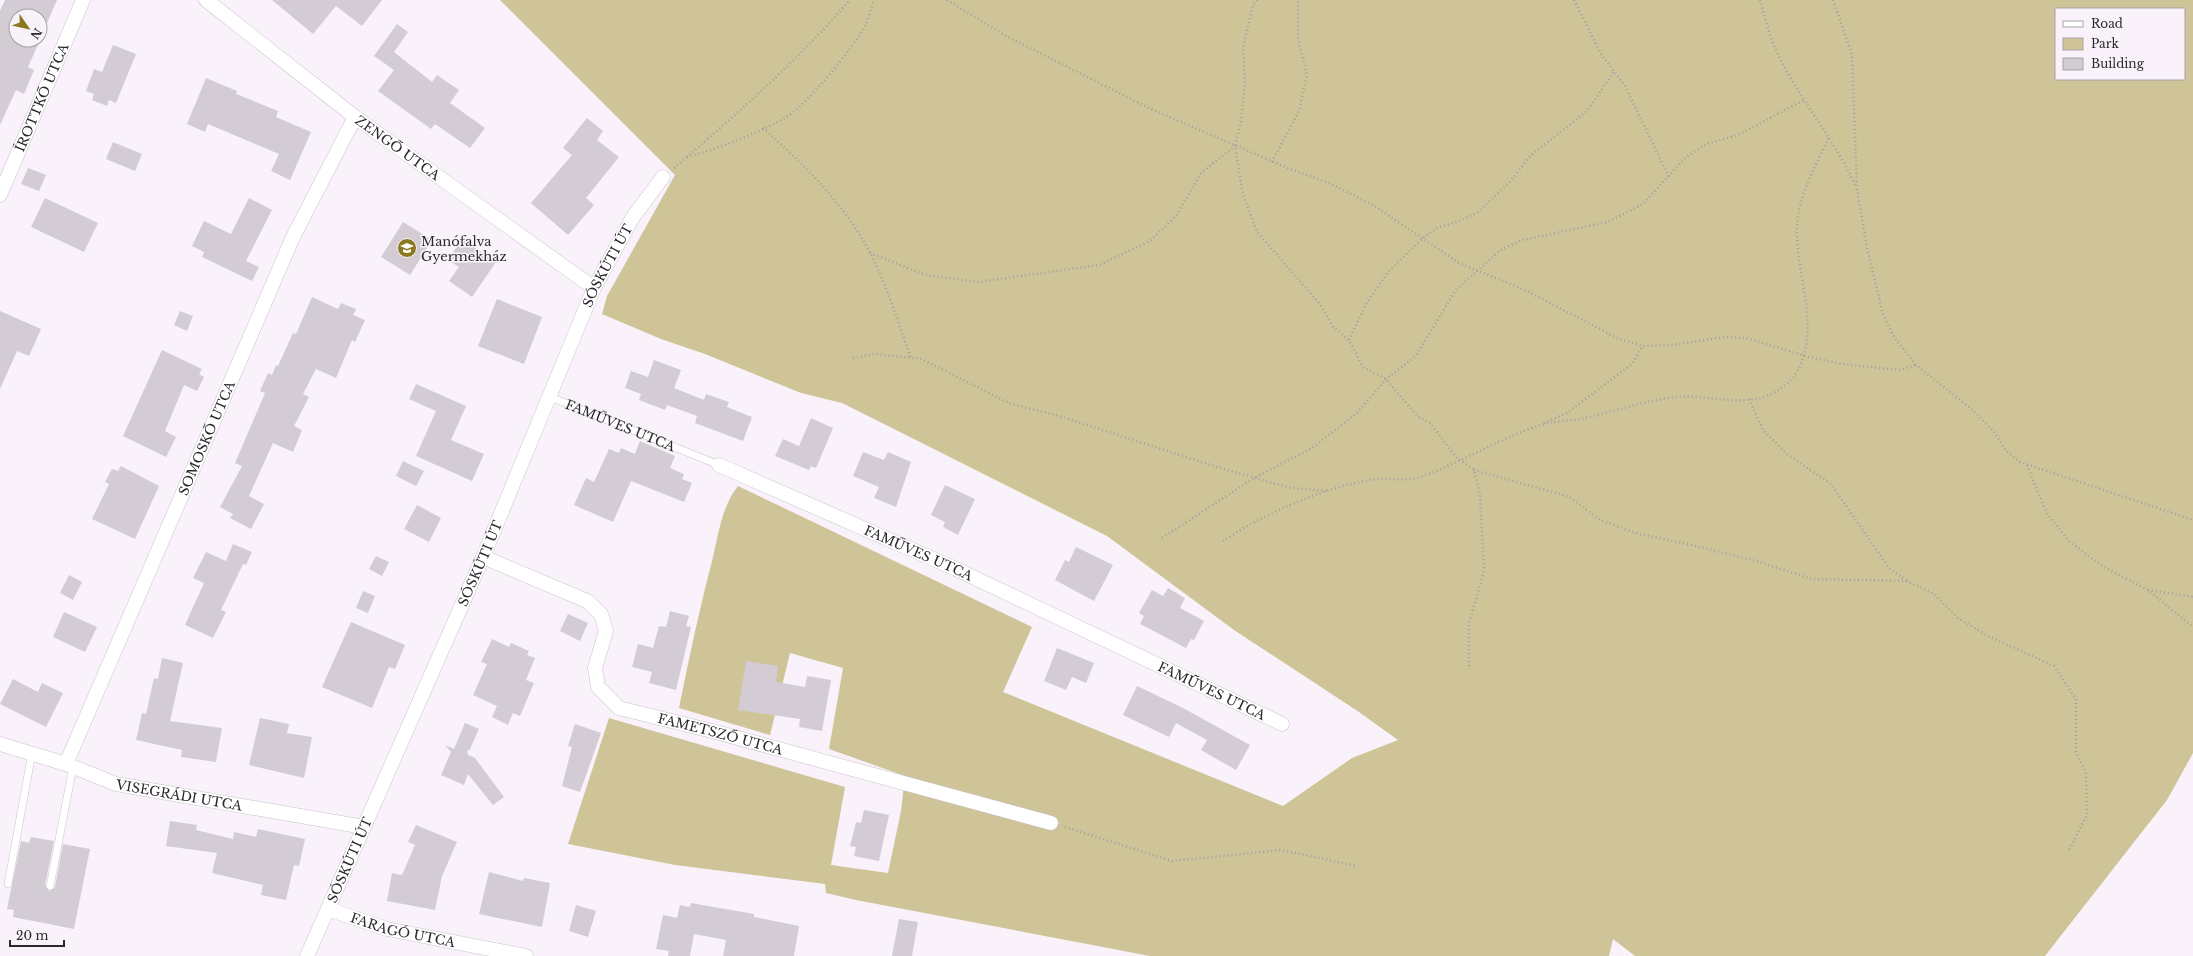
<svg xmlns="http://www.w3.org/2000/svg" width="2193" height="956" viewBox="0 0 2193 956" font-family="'Libre Baskerville',serif">
<style>
.green{fill:#cec498;fill-rule:evenodd}
.building{fill:#d3ccd5}
.lines{fill:none;stroke-linecap:round;stroke-linejoin:round}
.service-casing{stroke:#cac3cc;stroke-width:8}
.minor-casing{stroke:#cac3cc;stroke-width:15}
.path{stroke:#a29ea4;stroke-width:2.5;stroke-dasharray:1 3;stroke-linecap:butt}
.service{stroke:#fff;stroke-width:7}
.minor{stroke:#fff;stroke-width:14}
.labels{text-anchor:middle;dominant-baseline:central;stroke-width:3;stroke-linejoin:round;paint-order:stroke}
.street-label{font-size:13px;fill:#2b292c;stroke:#f9f2fb}
.poi-label{font-size:13px;fill:#2b292c;stroke:#f9f2fb;text-anchor:start}
</style>
<rect width="100%" height="100%" fill="#f9f2fb"/>
<path class="green" d="M500,0H2193V753L2167,800L2045,956H1635L1613,939L1609,956H1150L856,900L826,893L825,884L675,865L568,844L609,718L845,787L831,865L888,873L901,811L905,776L829,749L843,668L790,653L770,735L679,708C689,657 700,607 713,557C719,532 722,506 738,486L1032,627L1003,692L1283,806L1352,758L1398,740L1359,712L1234,630L1107,536L842,403L801,393L705,354L661,339L602,314L607,296L675,175ZM2056,9H2184V79H2056Z"/>
<g class="building">
<polygon points="5,0 57,0 40,39 40,16 16,16 16,40 40,40 28,67 34,70 24,94 16,90 0,125 0,11"/>
<polygon points="272,0 382,0 362,26 336,6 313,34"/>
<polygon points="397,24 408,32 394,52 432,82 437,75 459,90 450,103 485,128 470,148 435,124 431,129 378,91 394,70 374,56"/>
<polygon points="113,45 136,54 116,103 109,100 107,106 92,100 94,94 86,91 94,69 102,72"/>
<polygon points="206,78 237,91 236,94 278,111 276,117 311,132 290,180 271,171 279,154 208,124 205,132 187,124"/>
<polygon points="587,118 603,131 597,140 619,157 586,198 594,205 568,235 531,203 572,155 563,148"/>
<polygon points="113,142 142,154 135,171 106,159"/>
<polygon points="28,168 46,175 39,191 21,184"/>
<polygon points="45,198 98,223 84,252 31,227"/>
<polygon points="249,198 272,210 246,261 259,267 252,281 202,257 204,252 192,246 204,221 231,234"/>
<polygon points="403,222 432,240 410,275 381,257"/>
<polygon points="462,239 496,262 472,297 449,281 459,267 448,260"/>
<polygon points="312,297 338,309 341,303 356,309 353,315 365,320 355,342 352,340 336,378 316,369 303,394 309,397 294,426 302,430 293,452 273,443 249,496 264,504 251,529 230,518 233,514 220,507 242,466 235,463 265,393 260,391 268,373 272,375 276,365 278,366 293,333 296,334"/>
<polygon points="497,299 542,317 524,364 478,346"/>
<polygon points="0,311 41,329 29,356 17,351 0,389"/>
<polygon points="180,311 193,316 187,331 174,325"/>
<polygon points="162,350 202,369 199,374 204,377 197,391 184,385 165,431 176,437 166,457 123,436"/>
<polygon points="654,360 681,370 674,388 704,400 706,394 729,402 727,407 752,417 743,441 695,423 697,416 667,405 665,410 639,400 641,394 625,388 631,371 648,377"/>
<polygon points="416,384 466,406 451,440 484,454 472,481 416,456 436,411 409,399"/>
<polygon points="811,418 833,428 816,468 811,466 809,470 775,456 783,439 799,446"/>
<polygon points="640,441 675,456 670,468 684,474 682,479 692,483 684,502 631,481 613,522 574,505 586,478 594,482 595,480 609,449 619,453 621,448 635,454"/>
<polygon points="863,452 884,460 888,452 911,462 896,507 874,498 879,487 853,476"/>
<polygon points="403,461 424,471 416,486 396,476"/>
<polygon points="121,466 159,486 135,539 92,519 109,484 105,482 112,469 118,471"/>
<polygon points="945,485 975,499 958,535 943,527 945,522 931,515"/>
<polygon points="417,505 441,518 429,542 404,529"/>
<polygon points="233,544 252,552 246,565 243,564 221,610 226,612 213,638 185,625 204,583 193,578 206,552 226,561"/>
<polygon points="1076,547 1113,565 1094,601 1055,580 1065,560 1069,562"/>
<polygon points="376,556 389,562 382,576 369,569"/>
<polygon points="69,575 82,582 73,600 60,593"/>
<polygon points="1168,588 1185,598 1180,608 1204,621 1194,640 1191,639 1186,648 1140,624 1144,616 1139,613 1152,590 1163,596"/>
<polygon points="363,591 375,596 368,613 356,608"/>
<polygon points="670,611 689,616 686,626 691,627 676,690 649,683 652,672 632,667 638,644 653,648 659,626 666,627"/>
<polygon points="64,612 97,627 85,652 53,637"/>
<polygon points="568,614 588,623 580,641 560,631"/>
<polygon points="351,622 405,645 395,669 389,667 372,708 322,687"/>
<polygon points="492,639 509,647 511,643 529,651 527,655 535,658 526,680 534,683 520,716 513,713 508,725 492,717 497,706 473,695 487,664 481,662"/>
<polygon points="1057,648 1094,663 1086,683 1072,677 1066,690 1044,681"/>
<polygon points="162,658 183,663 170,721 222,728 216,762 181,757 182,750 136,740 142,713 146,714 154,678 158,679"/>
<polygon points="746,661 778,666 776,682 805,687 807,676 831,680 822,731 799,727 800,719 738,710"/>
<polygon points="13,679 38,692 42,683 63,693 46,727 0,704"/>
<polygon points="1137,686 1183,708 1250,745 1236,770 1201,750 1207,740 1176,723 1169,737 1123,715"/>
<polygon points="260,718 289,724 287,733 312,737 304,778 249,765"/>
<polygon points="465,723 479,729 469,751 467,750 468,755 475,758 504,797 493,805 468,774 464,785 441,775 451,752 445,745 454,749"/>
<polygon points="575,724 601,733 580,792 562,786 572,747 568,746"/>
<polygon points="864,810 889,815 879,861 854,856 856,847 850,846 856,822 861,823"/>
<polygon points="170,821 197,825 196,830 233,839 234,832 256,837 258,829 305,839 299,866 294,865 286,900 261,895 263,885 212,873 217,853 166,846"/>
<polygon points="416,825 457,842 442,876 435,910 387,901 392,873 402,875 415,845 408,842"/>
<polygon points="31,837 54,841 45,885 49,891 55,887 63,844 90,849 74,929 13,917 14,910 7,909 21,841 29,843"/>
<polygon points="489,872 523,881 524,878 550,883 542,927 479,914"/>
<polygon points="691,903 754,914 754,917 799,926 794,956 723,956 726,940 694,934 690,956 668,956 669,951 656,949 663,915 677,918 680,905 690,907"/>
<polygon points="576,905 596,911 588,937 569,931"/>
<polygon points="899,919 918,922 912,956 892,956"/>
</g>
<g class="lines">
<g class="service-casing">
<g id="service">
<path id="s1" d="M548,396L719,465"/>
<polyline points="8,884 32,753"/>
<polyline points="50,886 73,767"/>
</g>
</g>
<g class="minor-casing">
<g id="minor">
<path id="s2" d="M206,0L355,117L594,288"/>
<path id="s3" d="M0,195L83,0"/>
<path id="s4" d="M719,465L956,569L1282,724"/>
<path id="s5" d="M483,557L587,601L601,614L606,631L595,668L598,687L619,708L712,731L1051,823"/>
<path id="s6" d="M0,744L66,764L116,784L364,827"/>
<path id="s7" d="M66,764L293,237L355,117"/>
<path id="s8" d="M328,909L387,929L526,956"/>
<path id="s9" d="M307,956L483,557L594,288L633,217L663,177"/>
</g>
</g>
<g class="path">
<polyline points="947,0 1006,36 1153,110 1290,169 1329,183 1373,205 1459,263 1527,291 1617,338 1643,346 1671,345 1726,337 1746,338 1809,357 1842,364 1900,370 1916,365"/>
<polyline points="1257,0 1253,5 1243,47 1245,83 1241,122 1235,146 1243,195 1257,232 1320,304 1333,327 1349,340 1363,367 1386,379 1418,417 1430,423 1456,457 1474,470 1480,495 1484,571 1469,623 1469,669"/>
<polyline points="1574,0 1601,54 1625,86 1669,177"/>
<path d="M1760,0C1765,17 1769,36 1777,52C1799,100 1835,139 1856,187"/>
<polyline points="1833,0 1852,55 1857,189 1867,248 1883,314 1894,337 1916,365 1974,411 1995,433 2006,451 2020,462 2193,520"/>
<path d="M763,128C804,165 844,203 870,253C887,286 898,323 911,358"/>
<path d="M687,157C718,149 761,132 788,116C807,104 855,46 865,26C869,18 871,8 874,0"/>
<polyline points="1272,162 1299,111 1307,75 1298,39 1298,0"/>
<path d="M674,168C737,114 796,62 850,0"/>
<polyline points="870,253 926,275 978,282 1099,265 1150,241 1176,216 1201,173 1235,146"/>
<polyline points="1349,340 1366,304 1388,272 1422,239 1437,228 1462,220 1478,212 1510,182 1530,156 1587,111 1614,72"/>
<polyline points="853,358 876,354 921,359 1011,404 1056,415 1217,467 1291,488 1327,491"/>
<polyline points="1749,399 1763,430 1788,455 1831,484 1889,568 1907,581"/>
<polyline points="1544,423 1567,413 1632,364 1643,346"/>
<polyline points="2027,465 2047,514 2070,542 2102,566 2148,590 2193,627"/>
<polyline points="1474,470 1570,497 1600,520 1639,534 1683,543 1756,561 1812,579 1907,581 1934,594 1958,618 1988,636 2054,666 2076,699 2076,752 2086,773 2087,815 2068,852"/>
<polyline points="1162,538 1254,478 1312,448 1358,412 1386,379 1416,356 1455,291 1499,251 1522,240 1608,222 1643,204 1685,158 1706,144 1738,135 1804,100"/>
<path d="M1223,541C1262,515 1322,488 1369,480C1385,477 1404,482 1420,477C1461,463 1498,439 1538,426C1554,420 1573,421 1589,417C1616,411 1641,402 1668,398C1706,391 1748,413 1781,388C1785,385 1791,381 1794,377C1823,332 1796,278 1797,230C1797,197 1816,166 1829,137"/>
<polyline points="2148,590 2193,597"/>
<polyline points="1065,827 1172,861 1281,850 1357,866"/>
</g>
<use href="#service" class="service"/>
<use href="#minor" class="minor"/>
</g>
<defs>
<g id="school-disc" transform="scale(1)"><circle r="9.5" fill="#8b781d" stroke="#f9f2fb"/><path d="M0-5L7-2L0 1L-7-2ZM-4 1L0 2.5L4 1V4Q0 6-4 4Z" fill="#fff"/></g>
</defs>
<g fill-rule="evenodd">
<use href="#school-disc" x="407" y="248"/>
</g>
<g class="labels">
<g class="street-label">
<text stroke="none"><textPath href="#s3" startOffset="106">ÍROTTKŐ UTCA</textPath></text>
<text stroke="none"><textPath href="#s2" startOffset="242">ZENGŐ UTCA</textPath></text>
<text stroke="none"><textPath href="#s9" startOffset="753">SÓSKÚTI ÚT</textPath></text>
<text stroke="none"><textPath href="#s1" startOffset="78">FAMŰVES UTCA</textPath></text>
<text stroke="none"><textPath href="#s7" startOffset="355">SOMOSKŐ UTCA</textPath></text>
<text stroke="none"><textPath href="#s4" startOffset="218">FAMŰVES UTCA</textPath></text>
<text stroke="none"><textPath href="#s9" startOffset="429">SÓSKÚTI ÚT</textPath></text>
<text stroke="none"><textPath href="#s4" startOffset="542">FAMŰVES UTCA</textPath></text>
<text stroke="none"><textPath href="#s5" startOffset="342">FAMETSZŐ UTCA</textPath></text>
<text stroke="none"><textPath href="#s6" startOffset="187">VISEGRÁDI UTCA</textPath></text>
<text stroke="none"><textPath href="#s9" startOffset="105">SÓSKÚTI ÚT</textPath></text>
<text stroke="none"><textPath href="#s8" startOffset="78">FARAGÓ UTCA</textPath></text>
</g>
<g class="poi-label">
<text x="421" y="241">Manófalva<tspan x="421" dy="15">Gyermekház</tspan></text>
</g>
</g>
<rect x="2055" y="8" width="130" height="72" fill="#f9f2fb" stroke="#a7a2a8"/>
<rect x="2063" y="21" width="20" height="6" fill="#ffffff" stroke="#a7a2a8"/>
<text x="2091" y="28" font-size="12" fill="#2b292c">Road</text>
<rect x="2063" y="38" width="20" height="12" fill="#cec498" stroke="#a7a2a8"/>
<text x="2091" y="48" font-size="12" fill="#2b292c">Park</text>
<rect x="2063" y="58" width="20" height="12" fill="#d3ccd5" stroke="#a7a2a8"/>
<text x="2091" y="68" font-size="12" fill="#2b292c">Building</text>
<g transform="translate(28 28) rotate(124)"><circle r="19" fill="#f9f2fb" stroke="#a7a2a8"/>
<path d="M0-3L7 15L0 10L-7 15Z" fill="#8b781d"/>
<text y="-6" font-size="11" font-weight="bold" text-anchor="middle" fill="#2b292c">N</text>
</g>
<path d="M10 940v6h54v-6" fill="none" stroke="#2b292c" stroke-width="2"/>
<text x="16" y="940" font-size="12" fill="#2b292c" stroke="#f9f2fb" stroke-width="3" paint-order="stroke">20 m</text>
</svg>
